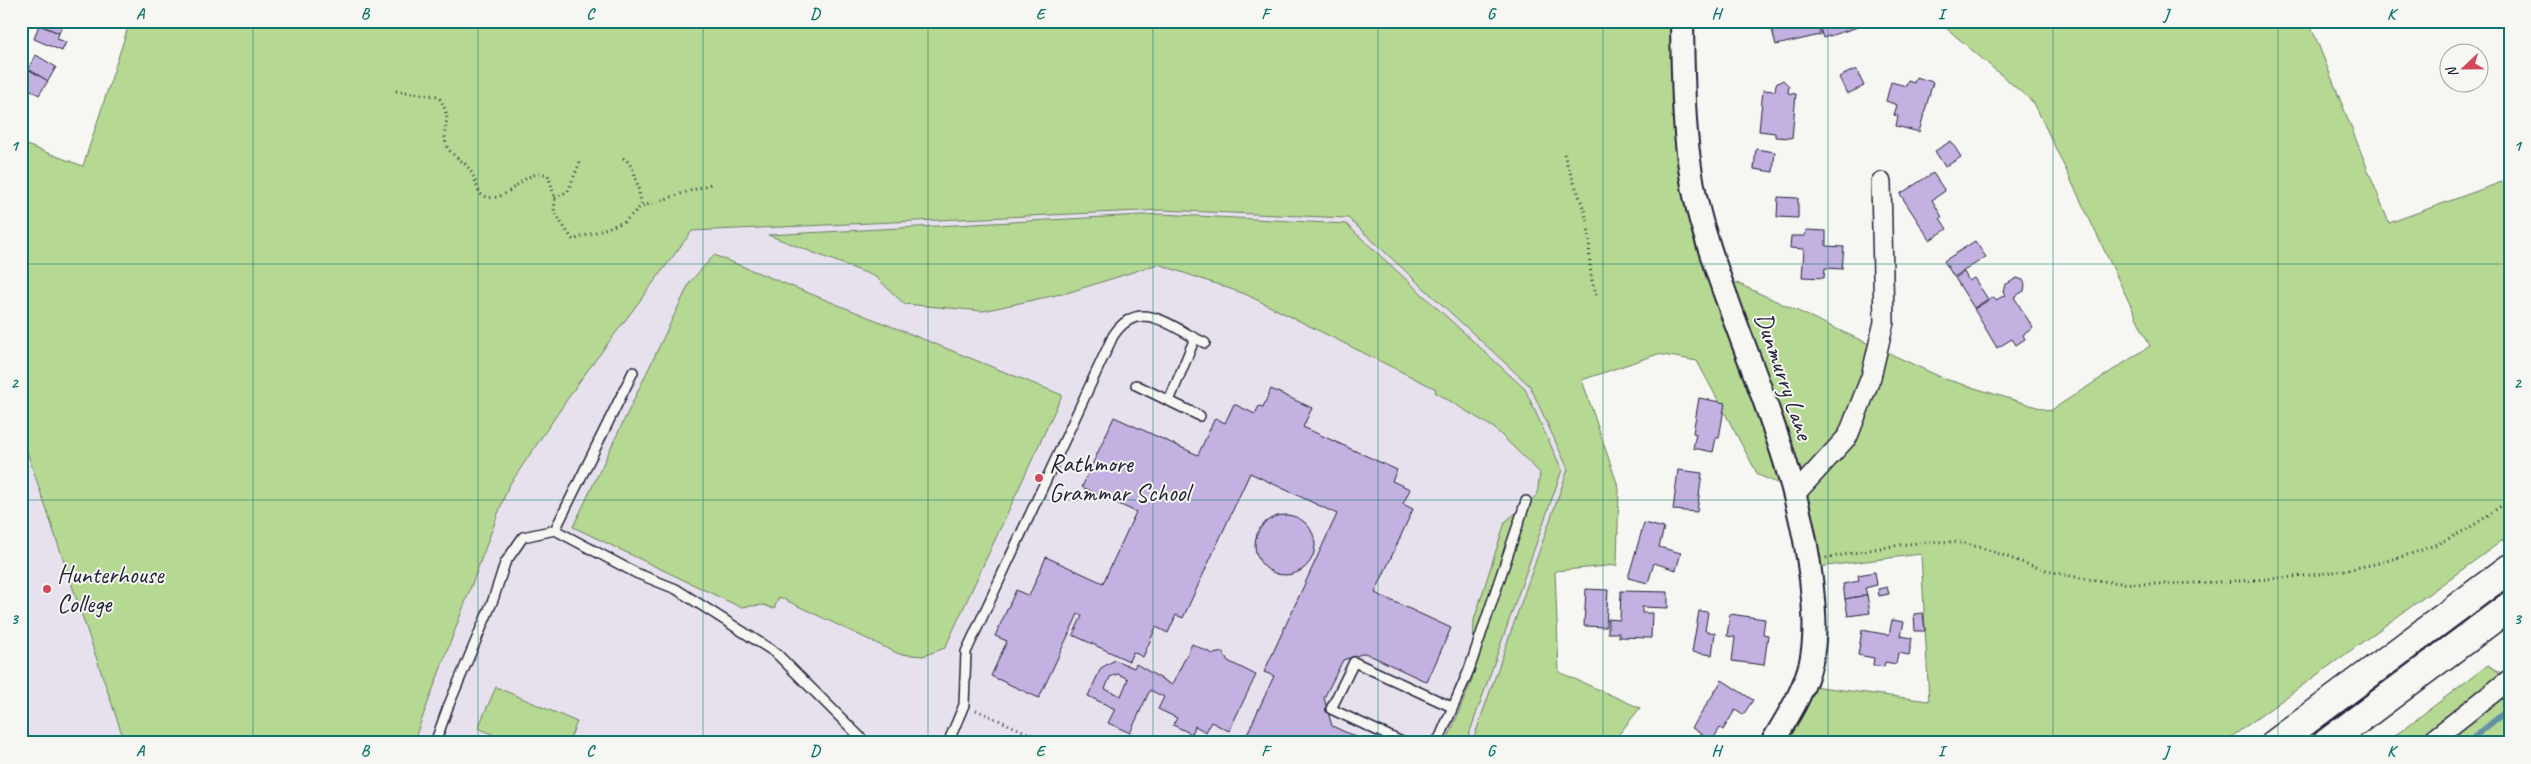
<svg xmlns="http://www.w3.org/2000/svg" width="2531" height="764" viewBox="0 0 2531 764" font-family="Caveat,sans-serif">
<style>
.built{fill:#e7e1ed}
.green{fill:#b5d892;stroke:#6c7d66}
.lines{fill:none;stroke-linecap:round;stroke-linejoin:round}
.stream{stroke:#6390a6;stroke-width:5.5}
.building{fill:#c3b1e1;stroke:#22223b;fill-rule:evenodd}
.service-casing{stroke:#22223b;stroke-width:12}
.minor-casing{stroke:#22223b;stroke-width:22}
.tertiary-casing{stroke:#22223b;stroke-width:26}
.motorway-casing{stroke:#22223b;stroke-width:31}
.path{stroke:#22223b;stroke-width:3;stroke-dasharray:1 4;stroke-linecap:butt}
.service{stroke:#f6f6f2;stroke-width:9}
.minor{stroke:#f6f6f2;stroke-width:19}
.tertiary{stroke:#f6f6f2;stroke-width:22}
.motorway{stroke:#f6f6f2;stroke-width:28}
.grid{fill:none;stroke:#0f766e;stroke-width:1;stroke-opacity:0.55}
.poi-dot{fill:#d1495b;stroke:#f6f6f2;stroke-width:2}
.labels{text-anchor:middle;dominant-baseline:central;stroke-width:4;stroke-linejoin:round;paint-order:stroke}
.street-label{font-size:25px;fill:#22223b;stroke:#f6f6f2}
.poi-label{font-size:25px;fill:#22223b;stroke:#f6f6f2;text-anchor:start}
.neatline{fill:none;stroke:#0f766e;stroke-width:2}
.grid-label{font-size:16px;text-anchor:middle;font-weight:bold;fill:#0f766e}
</style>
<rect width="100%" height="100%" fill="#f6f6f2"/>
<filter id="ink" filterUnits="userSpaceOnUse"><feTurbulence type="fractalNoise" baseFrequency=".02" numOctaves="2"/><feDisplacementMap in="SourceGraphic" scale="10" xChannelSelector="R" yChannelSelector="G"/><feConvolveMatrix kernelMatrix="1 2 1 2 8 2 1 2 1" color-interpolation-filters="sRGB"/></filter>
<g filter="url(#ink)">
<g class="built">
<polygon points="1162,210 1348,218 1530,386 1568,469 1472,743 413,743 508,487 579,382 692,231"/>
<polygon points="21,434 125,743 21,743"/>
</g>
<g class="green">
<polygon points="130,21 1673,21 1693,228 1703,270 1737,283 1945,379 2050,411 2150,346 2034,103 1938,21 2309,21 2389,223 2510,179 2510,535 2223,743 1772,743 1804,685 1929,701 1921,554 1819,567 1801,493 1758,475 1697,361 1658,354 1582,380 1619,489 1617,565 1555,571 1559,672 1640,708 1612,743 1472,743 1568,469 1530,386 1348,218 1162,210 692,231 579,382 508,487 413,743 125,743 21,434 21,143 83,166"/>
<polygon points="1161,214 1346,224 1525,389 1562,470 1466,743 1446,743 1472,680 1474,620 1505,522 1537,495 1540,473 1494,428 1435,392 1436,389 1245,294 1158,264 1070,292 983,311 904,304 876,277 768,235"/>
<polygon points="714,255 1062,395 945,648 923,656 899,654 779,597 774,609 764,605 740,607 573,527 690,282"/>
<polygon points="2488,665 2510,679 2510,743 2385,743"/>
<polygon points="496,687 577,722 568,743 512,743 478,728"/>
</g>
<g class="lines">
<polyline class="stream" points="2467,743 2510,708"/>
</g>
<g class="building">
<polygon points="41,21 64,21 59,33 39,25"/>
<polygon points="1810,21 1817,21 1820,35 1776,45 1772,30"/>
<polygon points="1818,21 1857,21 1858,27 1823,38"/>
<polygon points="39,25 59,33 57,39 66,42 62,51 34,39"/>
<polygon points="36,55 56,67 48,81 28,69"/>
<polygon points="28,69 48,81 39,95 21,84"/>
<polygon points="1856,69 1864,86 1847,94 1839,77"/>
<polygon points="1916,77 1933,82 1919,132 1896,126 1898,116 1894,115 1897,105 1886,101 1891,82 1906,86 1908,81 1914,83"/>
<polygon points="1783,80 1789,86 1788,93 1796,94 1792,138 1775,137 1775,133 1759,131 1763,90 1775,91 1776,84"/>
<polygon points="1951,141 1961,157 1945,167 1935,151"/>
<polygon points="1756,149 1775,152 1773,172 1754,169"/>
<polygon points="1933,173 1945,191 1932,200 1942,217 1940,218 1947,229 1930,240 1900,194"/>
<polygon points="1778,197 1798,198 1798,218 1777,217"/>
<polygon points="1806,230 1826,231 1826,246 1844,247 1842,269 1825,268 1824,278 1802,277 1804,249 1790,248 1791,236 1805,236"/>
<polygon points="1975,241 1986,257 1954,277 1944,261"/>
<polygon points="1964,272 1969,281 1974,278 1988,299 1974,308 1955,278"/>
<polygon points="2017,278 2023,280 2025,284 2024,291 2014,297 2033,328 2023,335 2025,339 2016,345 2012,339 1997,348 1974,309 1994,297 1996,300 2005,295 2003,291 2005,285"/>
<polygon points="1271,389 1312,408 1303,427 1397,470 1392,481 1410,489 1403,504 1413,509 1375,593 1451,628 1427,682 1365,653 1343,660 1324,698 1332,726 1365,741 1364,743 1243,743 1274,676 1264,672 1337,514 1250,473 1183,618 1176,615 1168,633 1156,627 1143,657 1133,652 1129,661 1073,635 1082,616 1078,614 1039,698 991,676 1007,641 995,636 1016,590 1029,596 1046,557 1103,583 1136,512 1082,487 1114,417 1198,455 1215,418 1225,423 1234,404 1255,414 1259,406 1263,407"/>
<polygon points="1699,398 1725,403 1719,438 1716,438 1713,452 1693,448 1696,434 1693,433"/>
<polygon points="1678,470 1702,473 1697,512 1673,510"/>
<circle cx="1285" cy="545" r="30"/>
<polygon points="1644,523 1664,528 1659,547 1681,553 1676,570 1654,563 1648,583 1628,578"/>
<polygon points="1875,572 1877,585 1865,588 1867,595 1845,599 1843,584 1859,581 1858,575"/>
<polygon points="1887,587 1889,594 1879,596 1878,589"/>
<polygon points="1586,589 1608,590 1606,627 1584,626"/>
<polygon points="1621,591 1668,592 1668,608 1642,607 1642,613 1652,613 1651,638 1619,637 1619,633 1608,633 1608,619 1620,620"/>
<polygon points="1867,595 1870,613 1848,616 1845,599"/>
<polygon points="1699,611 1708,612 1705,631 1715,633 1712,655 1692,652"/>
<polygon points="1923,613 1925,631 1915,631 1914,614"/>
<polygon points="1730,614 1765,619 1763,634 1768,635 1764,665 1732,661 1735,637 1727,636"/>
<polygon points="1892,620 1904,622 1901,636 1912,638 1909,655 1898,653 1896,664 1885,662 1884,667 1873,665 1874,658 1858,655 1862,630 1889,635"/>
<path d="M1192,644L1213,654L1223,652L1228,661L1256,675L1229,731L1211,722L1206,732L1195,726L1192,734L1173,725L1177,718L1158,709L1164,697L1150,690L1130,733L1108,723L1115,709L1088,696L1101,668L1115,660L1134,668L1136,664L1172,685ZM1118,674L1128,679L1121,696L1105,689L1110,677Z"/>
<polygon points="1722,680 1753,700 1743,715 1735,710 1723,730 1720,728 1712,741 1692,728"/>
</g>
<g class="lines">
<g class="service-casing">
<g id="service">
<polyline points="1195,338 1205,343"/>
<polyline points="1136,385 1200,416"/>
<polyline points="555,530 633,372"/>
<polyline points="435,743 448,707 493,600 505,563 523,537 555,530 636,573 676,589 776,653 866,743"/>
<path d="M948,743L964,705L966,652L1113,336C1137,299 1165,322 1195,338L1169,401"/>
<polyline points="1404,743 1331,709 1354,662 1452,707"/>
<polyline points="1435,743 1440,737 1469,670 1526,501"/>
</g>
</g>
<g class="minor-casing">
<g id="minor">
<polyline points="1795,494 1848,436 1871,377 1884,322 1881,182"/>
<polyline points="2429,743 2510,679"/>
</g>
</g>
<g class="tertiary-casing">
<path id="tertiary" d="M1682,21C1683,93 1683,165 1705,234C1740,349 1797,458 1811,579C1814,607 1817,634 1811,662C1804,692 1788,716 1772,743"/>
</g>
<g class="motorway-casing">
<g id="motorway">
<polyline points="2276,743 2510,568"/>
<polyline points="2327,743 2510,606"/>
</g>
</g>
<g class="path">
<path d="M396,91L438,96C455,122 441,122 446,144C449,153 458,158 464,163C473,171 476,184 480,194C508,210 521,166 548,175L555,198L554,212L573,240L624,222L639,208L647,205L714,183"/>
<path d="M1564,154C1570,175 1580,195 1586,217C1593,243 1585,273 1598,297"/>
<path d="M623,158C637,165 638,192 642,207"/>
<polyline points="555,198 568,191 580,162"/>
<path d="M1826,558C1867,551 1910,540 1953,542C1984,545 2013,561 2043,569C2059,574 2078,578 2095,580C2135,586 2178,584 2219,582C2319,577 2432,568 2510,498"/>
<polyline points="976,710 1050,743"/>
<polyline points="1124,743 1126,740"/>
</g>
<use href="#service" class="service"/>
<use href="#minor" class="minor"/>
<use href="#tertiary" class="tertiary"/>
<use href="#motorway" class="motorway"/>
</g>
</g>
<path class="grid" d="M253,21V743M478,21V743M703,21V743M928,21V743M1153,21V743M1378,21V743M1603,21V743M1828,21V743M2053,21V743M2278,21V743M21,264H2510M21,500H2510"/>
<g class="poi-dot">
<circle cx="1039" cy="478" r="5"/>
<circle cx="47" cy="589" r="5"/>
</g>
<g class="labels">
<g class="street-label">
<text transform="translate(1784 376) rotate(71)">Dunmurry Lane</text>
</g>
<g class="poi-label">
<text x="1049" y="464">Rathmore<tspan x="1049" dy="29">Grammar School</tspan></text>
<text x="57" y="575">Hunterhouse<tspan x="57" dy="29">College</tspan></text>
</g>
</g>
<rect width="2531" height="764" fill="none" stroke="#f6f6f2" stroke-width="55"/>
<g transform="translate(2464 68) rotate(248)"><circle r="24" fill="#f6f6f2" stroke="#a1a1a9"/>
<path d="M0-4L9 19L0 12L-9 19Z" fill="#d1495b"/>
<text y="-8" font-size="14" font-weight="bold" text-anchor="middle" fill="#22223b">N</text>
</g>
<rect x="28" y="28" width="2476" height="708" class="neatline"/>
<g class="grid-label">
<text x="140" y="19">A</text>
<text x="365" y="19">B</text>
<text x="590" y="19">C</text>
<text x="815" y="19">D</text>
<text x="1040" y="19">E</text>
<text x="1265" y="19">F</text>
<text x="1491" y="19">G</text>
<text x="1716" y="19">H</text>
<text x="1941" y="19">I</text>
<text x="2166" y="19">J</text>
<text x="2391" y="19">K</text>
<text x="14" y="151">1</text>
<text x="2517" y="151">1</text>
<text x="14" y="388">2</text>
<text x="2517" y="388">2</text>
<text x="14" y="624">3</text>
<text x="2517" y="624">3</text>
<text x="140" y="756">A</text>
<text x="365" y="756">B</text>
<text x="590" y="756">C</text>
<text x="815" y="756">D</text>
<text x="1040" y="756">E</text>
<text x="1265" y="756">F</text>
<text x="1491" y="756">G</text>
<text x="1716" y="756">H</text>
<text x="1941" y="756">I</text>
<text x="2166" y="756">J</text>
<text x="2391" y="756">K</text>
</g>
</svg>
